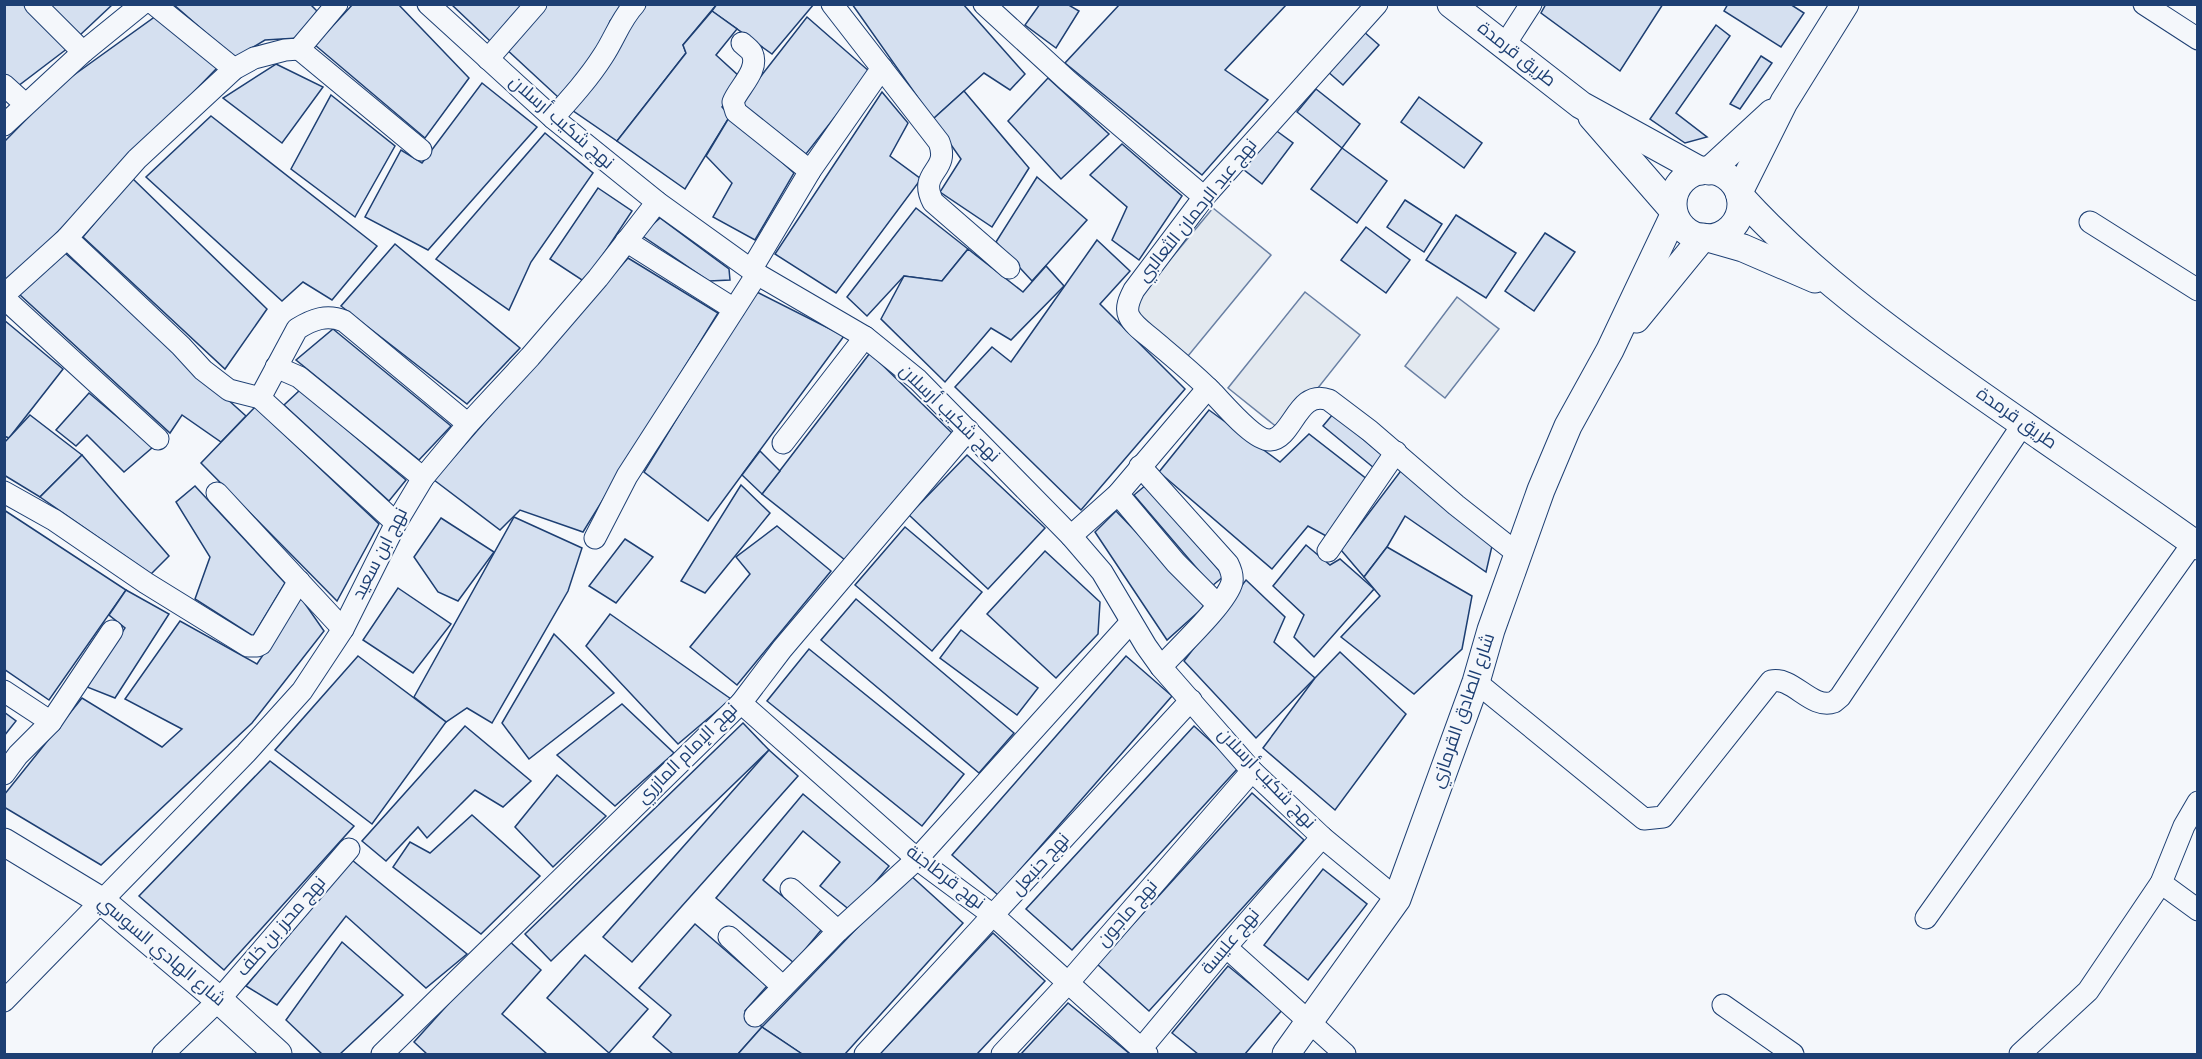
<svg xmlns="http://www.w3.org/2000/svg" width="2202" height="1059" viewBox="0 0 2202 1059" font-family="Overpass,Cairo,sans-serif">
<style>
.green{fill:#e3e9f0;stroke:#687fa3;stroke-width:1.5}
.building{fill:#d5e0f0;stroke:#1d3f73;stroke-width:1.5}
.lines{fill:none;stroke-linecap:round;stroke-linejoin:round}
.minor-casing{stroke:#1d3f73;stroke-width:23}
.major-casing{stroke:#1d3f73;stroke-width:29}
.minor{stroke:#f4f7fb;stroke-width:21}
.major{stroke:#f4f7fb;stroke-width:27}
.labels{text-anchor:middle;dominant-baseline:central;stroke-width:4.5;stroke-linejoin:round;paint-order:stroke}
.street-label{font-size:18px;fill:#1d3f73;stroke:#f4f7fb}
</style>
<rect width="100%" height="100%" fill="#f4f7fb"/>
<g class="green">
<polygon points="1213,208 1271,255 1188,356 1130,308"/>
<polygon points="1305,292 1360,335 1283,432 1228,388"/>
<polygon points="1457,297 1499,329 1445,398 1405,366"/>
</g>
<g class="building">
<polygon points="4,4 24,4 68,48 18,86 4,74"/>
<polygon points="48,4 113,4 80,35"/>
<polygon points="173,4 310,4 317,11 298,38 265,40 235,58"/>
<polygon points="353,4 398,4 469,78 425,138 315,45"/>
<polygon points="451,4 524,4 490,41"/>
<polygon points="543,4 626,4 610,21 604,44 558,97 505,48"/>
<polygon points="648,4 717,4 683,45 686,53 617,141 569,108 630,18"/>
<polygon points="717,4 814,4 772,54 712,11"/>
<polygon points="852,4 963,4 1025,74 1010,90 984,73 933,119"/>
<polygon points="1040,4 1067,4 1079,11 1056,48 1025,25"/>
<polygon points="1120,4 1287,4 1225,70 1268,100 1202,175 1065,63"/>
<polygon points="1546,4 1663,4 1620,71 1541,13"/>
<polygon points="1728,4 1790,4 1804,13 1781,47 1724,11"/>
<polygon points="712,11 737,29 716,55 740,77 722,107 730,116 685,189 617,141 686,53 683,45"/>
<polygon points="156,16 217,68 8,283 4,282 4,142 60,85"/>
<polygon points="807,17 870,72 806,154 740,103"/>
<polygon points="1716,25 1730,36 1676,113 1707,137 1685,143 1650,119"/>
<polygon points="1363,31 1379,45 1343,85 1327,71"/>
<polygon points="1761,56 1772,63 1740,109 1730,104"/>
<polygon points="276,64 323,87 282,143 223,98"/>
<polygon points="1048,78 1109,134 1061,179 1008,121"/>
<polygon points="482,83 537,127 428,250 365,217 401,150 422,163"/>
<polygon points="1316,89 1360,124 1342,148 1297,112"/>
<polygon points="964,91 1029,168 992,227 940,192 961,159 933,119"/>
<polygon points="882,92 908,123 890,156 921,179 836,293 775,254"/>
<polygon points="331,95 395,146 355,217 291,169"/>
<polygon points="1419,97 1482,143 1464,168 1401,122"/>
<polygon points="211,116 377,246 332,300 303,282 282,301 146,177"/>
<polygon points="730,116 794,173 755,240 713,217 732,183 706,156"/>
<polygon points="1274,129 1293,143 1262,184 1243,169"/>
<polygon points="545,133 593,173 531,262 509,310 436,259"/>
<polygon points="1122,144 1182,196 1139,260 1112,240 1127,207 1090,175"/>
<polygon points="1342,148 1387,181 1357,223 1311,189"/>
<polygon points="1037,177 1087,220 1032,281 996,242"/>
<polygon points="132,178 267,309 225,369 83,237"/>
<polygon points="598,188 632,211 585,282 550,259"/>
<polygon points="1405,200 1442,224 1424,252 1387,227"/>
<polygon points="916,208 968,249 942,281 904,276 867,316 847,297"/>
<polygon points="1456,215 1516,253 1486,298 1426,260"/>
<polygon points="660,218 729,269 730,280 709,281 641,235"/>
<polygon points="1366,227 1410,260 1386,293 1341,260"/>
<polygon points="1545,233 1575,252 1534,311 1505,291"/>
<polygon points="1097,240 1130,271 1100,304 1185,389 1081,510 955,387 992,347 1011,362"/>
<polygon points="395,244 520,348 467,404 341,306"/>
<polygon points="968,249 1023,292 1046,266 1064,286 1011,340 991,328 945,382 881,319 904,276 942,281"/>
<polygon points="64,252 246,416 221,442 182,415 170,433 19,294"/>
<polygon points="628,258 718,313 583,532 520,510 500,530 434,480"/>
<polygon points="755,291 844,336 708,521 644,472"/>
<polygon points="4,320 63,369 9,438 4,436"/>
<polygon points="333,329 451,426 419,460 296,360"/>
<polygon points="870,353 952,433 845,560 762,494"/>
<polygon points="300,390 406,480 389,501 284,405"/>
<polygon points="89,393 153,447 124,472 87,435 76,446 56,430"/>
<polygon points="255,407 379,524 337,601 201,463"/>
<polygon points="1209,410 1280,462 1309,434 1368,480 1328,537 1308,526 1272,569 1159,472"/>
<polygon points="1333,414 1383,456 1374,468 1323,426"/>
<polygon points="30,415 82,455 40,497 4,475 4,443"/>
<polygon points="760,451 780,471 762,494 742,475"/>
<polygon points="82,455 169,556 151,574 40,497"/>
<polygon points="967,455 1045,528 988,589 909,515"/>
<polygon points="1403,468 1492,546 1486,572 1405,516 1387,547 1364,577 1341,550"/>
<polygon points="741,485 770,513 705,593 681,581"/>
<polygon points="1146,485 1224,576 1212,586 1134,495"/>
<polygon points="195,486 285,583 253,636 195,599 210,557 176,502"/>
<polygon points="4,510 126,590 49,700 4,669"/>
<polygon points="1116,511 1206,605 1167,640 1095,532"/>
<polygon points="514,517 582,548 568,591 492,723 467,708 446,722 414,697"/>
<polygon points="441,518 494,552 458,601 438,592 414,557"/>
<polygon points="777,526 831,571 737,685 690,647 750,574 736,557"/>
<polygon points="905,527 982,592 932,651 855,585"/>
<polygon points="625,539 653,557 616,603 589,586"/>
<polygon points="1306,545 1330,565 1340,559 1374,589 1314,657 1294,637 1304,615 1273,586"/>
<polygon points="1387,547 1472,596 1462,649 1414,694 1341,637 1380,596 1364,577"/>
<polygon points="1045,551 1100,602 1098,634 1056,678 987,614"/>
<polygon points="1246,580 1285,617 1274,642 1315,678 1256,738 1184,661"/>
<polygon points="398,588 451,624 413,673 363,640"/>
<polygon points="126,590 169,614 115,698 87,687 125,628 109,615"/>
<polygon points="301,598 324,631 252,723 101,865 4,807 4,795 82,698 162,747 182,729 125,699 180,621 257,664"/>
<polygon points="856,599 1014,733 979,773 821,640"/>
<polygon points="610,614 731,699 678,744 586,646"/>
<polygon points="961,630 1038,688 1017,715 940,658"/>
<polygon points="554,634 614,693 529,759 502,723"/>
<polygon points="809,649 964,774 922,826 767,701"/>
<polygon points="1340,652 1406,714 1335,810 1263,748 1315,678"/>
<polygon points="358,656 446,722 372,824 275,750"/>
<polygon points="1126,656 1172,696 998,895 952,855"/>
<polygon points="622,704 674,753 615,806 557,755"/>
<polygon points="4,712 16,721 4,736"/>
<polygon points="743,723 769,750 551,961 525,934"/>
<polygon points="465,726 531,781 503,807 475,790 427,838 418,827 386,861 362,841"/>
<polygon points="1194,726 1239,767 1072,950 1026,909"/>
<polygon points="769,750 798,776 632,962 603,937"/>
<polygon points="270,761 354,826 224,970 139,896"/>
<polygon points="557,775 606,816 553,867 515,827"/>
<polygon points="1252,793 1304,840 1149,1011 1097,964"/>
<polygon points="803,794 889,866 851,911 820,886 840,862 803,831 763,880 822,929 794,963 716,898"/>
<polygon points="472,815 540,876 481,934 393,867 410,842 430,853"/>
<polygon points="352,860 467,954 426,988 346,916 277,1005 246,986"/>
<polygon points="1323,869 1367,904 1308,980 1264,945"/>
<polygon points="909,874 963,923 845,1054 802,1054 762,1027"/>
<polygon points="695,924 767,986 745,1011 762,1027 738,1054 673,1054 653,1037 671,1015 639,988"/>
<polygon points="993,933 1045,981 977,1054 880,1054"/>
<polygon points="507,939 541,970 502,1014 547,1054 427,1054 414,1042"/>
<polygon points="342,942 403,995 340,1054 322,1054 286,1020"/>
<polygon points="585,955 648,1009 609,1053 547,998"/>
<polygon points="1228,966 1282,1010 1245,1054 1198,1054 1172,1033"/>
<polygon points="1068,1003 1130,1054 1021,1054"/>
<polygon points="762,1027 802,1054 738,1054"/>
</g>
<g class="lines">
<g class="minor-casing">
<g id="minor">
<polyline points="35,4 83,52"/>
<polyline points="154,4 234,69"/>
<polyline points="428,4 553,118 657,202 757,274 865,337 918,380 1071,536 1102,572 1146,646 1161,667 1252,771 1322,837 1397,899"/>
<path d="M832,4L939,142C951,172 917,171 933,202L1009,268"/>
<polyline points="984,4 1068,81 1204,197"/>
<path d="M1377,4L1204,197L1134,290C1130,298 1125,307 1129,316C1133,325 1145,333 1152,339C1172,356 1192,372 1211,391C1222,402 1254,441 1270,440C1293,439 1297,388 1329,400L1370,431L1456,505L1518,554"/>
<polyline points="2144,4 2198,39"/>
<path d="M742,43C745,46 751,50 752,53C760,70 738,88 733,102L736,112L810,171"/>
<polyline points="1504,46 1531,4"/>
<polyline points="299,49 421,150"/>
<polyline points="488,59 536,4"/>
<polyline points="4,85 25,104"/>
<path d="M553,118C571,98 589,78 603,56C615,38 620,20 635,4"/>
<polyline points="4,125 83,52 142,4"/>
<polyline points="2090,222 2198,290"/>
<polyline points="67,238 181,346 203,370 229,390 260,398 396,523"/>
<polyline points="626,241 734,309"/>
<polyline points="751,270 810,171 882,68"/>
<polyline points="4,295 67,238 137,159 234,69 254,58 285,50 299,49 337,4"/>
<polyline points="4,298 158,439"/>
<polyline points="276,367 299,377 423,478"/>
<path d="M260,398L297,329C313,319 327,314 344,321L468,424"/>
<polyline points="783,443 865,337"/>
<path d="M1140,466L1228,564C1231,570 1233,576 1232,582C1227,603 1177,649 1161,667"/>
<polyline points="4,492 54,520 146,583 248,646 257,646 261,644 299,581"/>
<polyline points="217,493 343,629"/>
<polyline points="1118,494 1176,563 1218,605"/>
<polyline points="1071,536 1118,494 1208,388"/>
<polyline points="595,538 627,476 757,274"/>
<polyline points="1328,551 1396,452"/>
<path d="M1476,682L1644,819L1663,817L1771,681C1793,676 1811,710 1834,702L1840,697L2023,424"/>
<polyline points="4,691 51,722"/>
<polyline points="741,703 917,859 994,916 1147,1054"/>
<polyline points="4,774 18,755 51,722 112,631"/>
<polyline points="2161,883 2198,910"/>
<polyline points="791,889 838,931"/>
<polyline points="1926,918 2193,543"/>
<polyline points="729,937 783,987"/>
<polyline points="1226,947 1345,1054"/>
<polyline points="4,1001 246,753 302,691 343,629 396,523 423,478 468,424 530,357 598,278 657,202"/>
<polyline points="1723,1005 1793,1054"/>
<polyline points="755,1016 838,931 917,859 1131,622"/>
<polyline points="1141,1049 1226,947 1322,837"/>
<polyline points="163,1054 219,1000 349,849"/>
<polyline points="382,1054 741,703 782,649 968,430"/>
<polyline points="865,1054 1191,700"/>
<polyline points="1002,1054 1068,983 1252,771"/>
<polyline points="2020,1054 2088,991 2161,883 2184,826 2198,802"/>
</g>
</g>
<g class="major-casing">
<g id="major">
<polyline points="1451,4 1581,105 1701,171"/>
<polyline points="1592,117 1673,210"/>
<circle cx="1707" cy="204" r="34"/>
<polyline points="1709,171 1772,113"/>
<polyline points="1739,192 1784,102 1845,4"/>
<path d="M1740,196C1808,271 1890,331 1974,390C2048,442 2124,493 2198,546"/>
<polyline points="1708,238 1743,248 1815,279"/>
<polyline points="1636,319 1703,237"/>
<polyline points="4,842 103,902 219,1000 278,1054"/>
<polyline points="1286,1054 1397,899 1476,682 1491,630 1541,490 1568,426 1610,350 1674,215"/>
</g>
</g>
<use href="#minor" class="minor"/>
<use href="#major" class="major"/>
</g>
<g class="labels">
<g class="street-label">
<text transform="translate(1516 55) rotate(38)">طريق قرمدة</text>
<text transform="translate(561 123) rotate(41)">نهج شكيب أرسلان</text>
<text transform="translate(1198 211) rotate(-51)">نهج عبد الرحمان الثعالبي</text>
<text transform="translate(949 414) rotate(44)">نهج شكيب أرسلان</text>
<text transform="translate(2016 419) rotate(35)">طريق قرمدة</text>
<text transform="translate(381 554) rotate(-63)">نهج ابن سعيد</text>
<text transform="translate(1464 711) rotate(-71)">شارع الصادق القرمازي</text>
<text transform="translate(688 754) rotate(-45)">نهج الإمام المازري</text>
<text transform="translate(1266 779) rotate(46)">نهج شكيب أرسلان</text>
<text transform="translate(1041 865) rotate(-48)">نهج حنبعل</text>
<text transform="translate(945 878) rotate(37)">نهج قرطاجنة</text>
<text transform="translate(1128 914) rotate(-49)">نهج ماجون</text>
<text transform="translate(282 927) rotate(-49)">نهج محرز بن خلف</text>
<text transform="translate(1231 942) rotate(-50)">نهج عليسة</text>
<text transform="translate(161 952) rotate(40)">شارع الهادي السوسي</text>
</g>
</g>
<rect width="2202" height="1059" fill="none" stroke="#1d3f73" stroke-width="12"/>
</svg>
